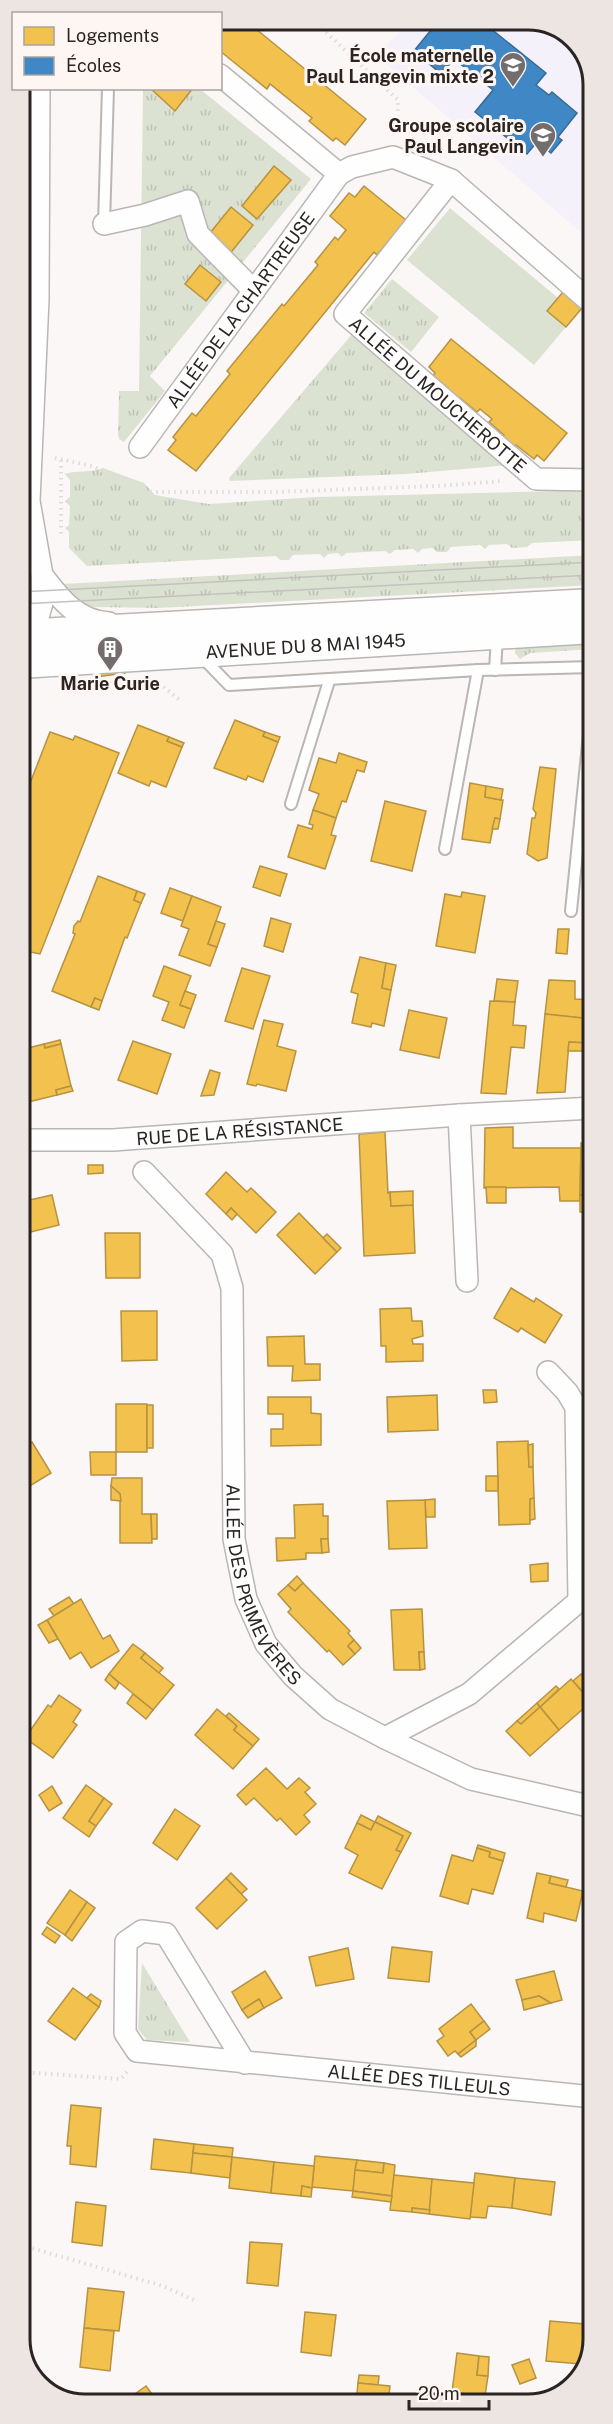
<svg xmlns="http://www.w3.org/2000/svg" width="613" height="2424" viewBox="0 0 613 2424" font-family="'Public Sans',sans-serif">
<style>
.education{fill:#f4f1fa}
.grass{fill:url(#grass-tufts)}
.park{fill:#dce2d1}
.homes{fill:#f2c14e;stroke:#b69241;stroke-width:1.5}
.schools{fill:#3f88c5;stroke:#396a94;stroke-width:1.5}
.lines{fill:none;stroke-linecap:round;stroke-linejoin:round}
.service-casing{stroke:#bab6b4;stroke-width:14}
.minor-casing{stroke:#bab6b4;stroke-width:24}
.secondary-casing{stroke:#bab6b4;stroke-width:33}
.path{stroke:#dddcdb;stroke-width:4;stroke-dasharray:1.5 4.5;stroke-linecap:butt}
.service{stroke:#fefefe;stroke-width:10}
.minor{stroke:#fefefe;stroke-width:21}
.secondary{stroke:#fefefe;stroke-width:30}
.tram{stroke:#c4c2c1;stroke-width:1.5}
.labels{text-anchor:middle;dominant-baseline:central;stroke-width:6;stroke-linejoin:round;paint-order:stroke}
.poi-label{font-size:18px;font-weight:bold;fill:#2a2523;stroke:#fef6f3;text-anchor:end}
.street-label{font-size:18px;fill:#2a2523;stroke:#fef6f3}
.rim{fill:none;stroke:#2a2523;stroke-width:3}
</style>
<defs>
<pattern id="grass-tufts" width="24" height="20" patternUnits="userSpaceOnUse" patternTransform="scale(1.5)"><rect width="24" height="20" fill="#dce2d1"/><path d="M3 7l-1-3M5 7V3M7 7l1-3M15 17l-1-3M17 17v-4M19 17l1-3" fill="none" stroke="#bdc2b3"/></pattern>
</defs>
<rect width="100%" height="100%" fill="#fbf7f6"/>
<polygon class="education" points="412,20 536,20 571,36 592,73 592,242 376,55"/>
<g class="grass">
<polygon points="143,89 200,89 311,179 150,376 165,391 124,442 119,439 118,434 119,391 139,391"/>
<polygon points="392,279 439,317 411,352 364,313"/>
<polygon points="354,332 511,465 406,474 230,481 229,478"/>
<path d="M103,468L144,483L155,495L209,504L317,497L557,491L593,484V540L532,543L527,547L512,548L507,544L489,545L485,549L480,545L451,547L447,552H437L432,548L422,549L418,553L413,549L395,550L390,554L385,551L346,553L342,557L338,553L328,554L324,558L320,554L293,555L289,560H280L276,556L87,566L69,548V532L65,528L69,525L70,506L65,501L70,497V480L65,474C77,470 91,473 103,468Z"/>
<polygon points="593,555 593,585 158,608 89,607 73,596 62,584"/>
<polygon points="593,636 593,649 530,653 520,659 515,653 516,645"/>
<polygon points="142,1963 190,2042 147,2040 138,2029"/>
</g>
<polygon class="park" points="450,208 558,298 547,311 566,327 534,365 407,260"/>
<g class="homes">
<polygon points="220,20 245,20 366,119 345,145 336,138 333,141 309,121 312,118 270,84 267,89 220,51"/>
<polygon points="150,88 193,88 175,111"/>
<polygon points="274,166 291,180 257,219 242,206"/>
<polygon points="364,186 406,220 377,255 374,252 196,471 168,450 176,440 173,437 192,413 196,416 230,374 227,371 282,304 284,306 318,265 315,262 335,237 338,240 346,230 330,216 349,193 355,197"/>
<polygon points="231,207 253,225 228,256 206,238"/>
<polygon points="200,265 221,282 206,301 185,284"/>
<polygon points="563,292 582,308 566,327 547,311"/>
<polygon points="451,339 567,433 544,461 537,455 534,459 516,445 512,450 499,441 504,435 489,422 492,419 480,409 477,412 460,398 455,404 443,394 448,388 433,376 435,373 429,367"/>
<polygon points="124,667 125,673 96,677 95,671"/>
<polygon points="235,720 265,732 263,736 278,742 263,782 248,776 246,780 214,768"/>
<polygon points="138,725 169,737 167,741 182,747 166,787 151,781 149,786 118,773"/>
<polygon points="50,732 73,740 75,736 119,753 40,954 20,950 20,809"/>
<polygon points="265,732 280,737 278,742 263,736"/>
<polygon points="169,737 184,743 182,747 167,741"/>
<polygon points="339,753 367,762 364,772 357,770 346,802 342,801 336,818 313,810 319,794 309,790 319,758 336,763"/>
<polygon points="540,767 556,769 547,858 538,861 527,854 532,818 535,818 536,813 533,809"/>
<polygon points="470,783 486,786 485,797 503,800 500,819 495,818 490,843 462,839"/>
<polygon points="486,786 503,789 501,800 485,797"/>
<polygon points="385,801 426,811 412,871 371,861"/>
<polygon points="313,810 336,818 331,835 336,836 325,869 288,857 298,825 312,829 313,825 309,824"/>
<polygon points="495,818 500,819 498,829 492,829"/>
<polygon points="260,866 287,874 280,896 253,887"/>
<polygon points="98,876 137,891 134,900 141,903 127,938 125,937 102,1001 95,998 91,1007 52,991 75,934 73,933 74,926 78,921 80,922"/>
<polygon points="170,888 192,896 183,921 161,913"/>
<polygon points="137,891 145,894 141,903 134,900"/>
<polygon points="462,892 485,896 475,953 436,946 445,894 461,897"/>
<polygon points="192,896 221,907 208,944 217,947 210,966 179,955 189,929 181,926"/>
<polygon points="271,918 291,924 283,952 264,946"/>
<polygon points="216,921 225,924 217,947 208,944"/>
<polygon points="558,929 569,929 567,954 556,953"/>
<polygon points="360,957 386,963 382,988 391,990 384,1026 372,1023 371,1027 352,1023 358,994 351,992"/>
<polygon points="386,963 396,965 391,990 382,988"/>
<polygon points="164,966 191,976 180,1005 191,1009 184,1028 162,1020 169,1002 153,996"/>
<polygon points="242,968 270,976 253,1029 225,1021"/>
<polygon points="497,979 518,981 515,1002 494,1001"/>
<polygon points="549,980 575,981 575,999 593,1000 593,1012 590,1011 589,1019 545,1014"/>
<polygon points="185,991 196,995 191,1009 180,1005"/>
<polygon points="95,998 102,1001 99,1010 91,1007"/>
<polygon points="490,1001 515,1002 513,1025 526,1026 524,1048 511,1047 506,1094 481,1093"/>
<polygon points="409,1010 447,1018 439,1058 400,1050"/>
<polygon points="545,1014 593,1019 593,1040 590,1040 589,1043 569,1042 565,1092 537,1093"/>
<polygon points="264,1020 283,1024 277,1046 296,1051 286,1091 257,1084 256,1086 247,1084"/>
<polygon points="60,1040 61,1044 45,1048 44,1044"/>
<polygon points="133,1041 171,1054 157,1094 118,1080"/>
<polygon points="569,1042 589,1043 589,1051 568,1051"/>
<polygon points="44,1044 45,1048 61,1044 71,1086 56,1090 57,1095 24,1103 20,1085 20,1050"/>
<polygon points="210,1070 220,1073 214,1095 201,1096"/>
<polygon points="71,1086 73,1091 57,1095 56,1090"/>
<polygon points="513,1127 513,1148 581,1148 580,1201 560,1201 559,1187 484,1188 485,1128"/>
<polygon points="385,1132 388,1193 390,1192 391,1206 413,1205 415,1253 364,1256 359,1134"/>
<polygon points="588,1132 593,1132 593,1195 580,1195 581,1143 587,1143"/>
<polygon points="88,1165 103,1165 103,1173 88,1174"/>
<polygon points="226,1172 247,1192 251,1188 276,1212 256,1233 231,1208 226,1214 206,1194"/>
<polygon points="486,1187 506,1187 506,1203 487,1203"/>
<polygon points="413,1191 413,1205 391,1206 390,1192"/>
<polygon points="52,1195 59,1225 27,1233 26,1231 20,1232 20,1211 26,1210 25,1201"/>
<polygon points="580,1195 593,1195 593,1213 580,1212"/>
<polygon points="25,1201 26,1210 20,1211 20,1202"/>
<polygon points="231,1208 237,1214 232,1220 226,1214"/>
<polygon points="299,1213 337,1252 315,1274 277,1235"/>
<polygon points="105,1233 140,1233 140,1278 106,1278"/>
<polygon points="327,1234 341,1248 337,1252 323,1238"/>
<polygon points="511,1288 534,1302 536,1298 562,1315 545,1343 521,1328 518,1332 494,1318"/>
<polygon points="411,1308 412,1321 422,1321 423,1336 412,1339 413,1344 423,1344 423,1361 386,1362 386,1346 381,1346 380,1309"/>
<polygon points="121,1311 157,1311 157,1360 122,1361"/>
<polygon points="586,1331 593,1331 593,1390 588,1390 588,1378 592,1377 591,1359 587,1358"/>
<polygon points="304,1336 305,1364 320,1364 320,1380 292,1381 293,1366 268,1366 267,1337"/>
<polygon points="483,1390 496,1390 497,1402 484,1403"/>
<polygon points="437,1395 438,1430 388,1432 387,1397"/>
<polygon points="268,1397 311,1397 311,1413 321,1414 321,1445 271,1446 271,1429 283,1429 283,1414 268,1414"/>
<rect x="116" y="1404" width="31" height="48"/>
<rect x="147" y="1405" width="6" height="43"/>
<polygon points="588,1432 593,1433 593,1452 588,1452"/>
<polygon points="528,1441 529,1467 533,1467 534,1498 530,1499 530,1524 499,1525 497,1442"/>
<polygon points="32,1442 51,1473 20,1492 20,1450"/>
<polygon points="533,1444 533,1467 529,1467 528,1445"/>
<polygon points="90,1452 116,1452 116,1475 91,1475"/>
<rect x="486" y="1476" width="12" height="15"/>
<polygon points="112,1478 142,1478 142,1514 151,1514 152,1543 120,1543 120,1494 111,1486"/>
<polygon points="111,1486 120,1494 121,1501 111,1500"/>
<polygon points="534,1498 535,1519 530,1520 530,1499"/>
<polygon points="435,1499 435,1517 426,1517 425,1500"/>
<polygon points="425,1500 427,1548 389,1549 387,1501"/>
<polygon points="323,1504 323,1516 328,1516 328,1539 321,1539 322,1553 306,1553 306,1559 277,1561 276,1538 295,1538 294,1505"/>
<polygon points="151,1514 157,1514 157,1539 152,1539"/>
<polygon points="321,1539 328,1539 329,1552 322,1553"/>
<polygon points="548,1563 548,1581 531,1582 530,1565"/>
<polygon points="297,1576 303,1583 295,1591 288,1585"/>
<polygon points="303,1583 350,1631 348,1633 354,1640 348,1646 355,1654 343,1665 329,1650 327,1652 288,1612 291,1609 278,1594 288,1585 295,1591"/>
<polygon points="69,1597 74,1604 54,1616 49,1609"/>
<polygon points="81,1599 103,1639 110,1635 119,1651 91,1668 81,1652 70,1659 47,1620"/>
<polygon points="422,1609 424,1652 419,1652 420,1670 394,1670 391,1610"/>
<polygon points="47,1620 58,1639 49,1643 38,1625"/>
<polygon points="354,1640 361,1648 355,1654 348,1646"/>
<polygon points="133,1644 145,1653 141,1658 174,1685 153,1710 109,1674"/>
<polygon points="419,1652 424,1652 425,1669 420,1670"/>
<polygon points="145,1653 163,1668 159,1673 141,1658"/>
<polygon points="109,1674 119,1683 115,1689 105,1680"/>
<polygon points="581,1674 590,1684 587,1688 593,1696 589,1699 573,1681"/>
<polygon points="571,1679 591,1702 559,1730 540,1707"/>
<polygon points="556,1686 559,1689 540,1707 537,1703"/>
<polygon points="133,1694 153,1710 146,1719 127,1703"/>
<polygon points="59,1695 81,1710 73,1722 77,1725 53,1758 25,1738 48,1705 51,1707"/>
<polygon points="537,1703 540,1707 521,1724 517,1721"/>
<polygon points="540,1707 559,1730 530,1756 506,1731 517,1721 521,1724"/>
<polygon points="217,1709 237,1726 234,1730 253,1746 233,1769 195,1735"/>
<polygon points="229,1713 259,1739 253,1746 234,1730 237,1726 226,1716"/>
<polygon points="266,1768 287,1789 299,1778 310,1788 305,1792 316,1804 304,1815 310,1822 296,1835 280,1818 277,1821 254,1798 246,1805 237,1795"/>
<polygon points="86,1785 104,1798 89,1821 96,1826 89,1837 63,1818"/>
<polygon points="52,1786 62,1803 49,1811 39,1795"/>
<polygon points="104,1798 112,1804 96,1826 89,1821"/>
<polygon points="175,1809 200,1826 177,1860 153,1843"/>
<polygon points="361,1815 375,1822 371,1830 357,1823"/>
<polygon points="378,1816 411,1833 401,1852 396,1850 403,1836 375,1822"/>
<polygon points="375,1822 403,1836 396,1850 401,1852 382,1889 349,1873 358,1855 345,1848 357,1823 371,1830"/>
<polygon points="478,1845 505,1853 503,1861 489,1857 490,1852 477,1848"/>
<polygon points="477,1848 490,1852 489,1857 503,1861 493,1894 472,1889 468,1904 440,1896 452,1855 473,1861"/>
<polygon points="231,1873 247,1889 241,1894 226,1878"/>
<polygon points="537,1873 551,1876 549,1883 583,1891 576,1921 544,1913 543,1922 527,1918"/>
<polygon points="551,1876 568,1880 566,1887 549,1883"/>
<polygon points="226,1878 247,1900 217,1929 196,1908"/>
<polygon points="70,1890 87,1902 65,1935 47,1923"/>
<polygon points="87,1902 95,1908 72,1941 65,1935"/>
<polygon points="47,1927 60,1936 55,1943 42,1934"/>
<polygon points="392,1947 432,1952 429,1982 388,1978"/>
<polygon points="348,1948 354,1979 316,1986 309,1957"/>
<polygon points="265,1971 282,1998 264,2008 259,1999 242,2010 232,1992"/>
<polygon points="554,1971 562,2000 551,2003 539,1996 522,2000 516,1980"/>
<polygon points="73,1988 99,2007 75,2040 48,2021"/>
<polygon points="91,1994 101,2001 99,2007 87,1998"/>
<polygon points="539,1996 551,2003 524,2010 522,2000"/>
<polygon points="259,1999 264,2008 248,2018 242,2010"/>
<polygon points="471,2004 484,2021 470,2032 476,2040 458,2054 455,2051 448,2056 437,2041 444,2036 439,2029"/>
<polygon points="484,2021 490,2029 476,2040 470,2032"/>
<polygon points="476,2040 476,2046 461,2057 458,2054"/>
<polygon points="71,2105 101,2108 96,2167 70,2164 71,2146 67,2146"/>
<polygon points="154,2139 194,2144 191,2173 151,2169"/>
<polygon points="194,2144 233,2148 232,2157 193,2153"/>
<polygon points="193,2153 232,2157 230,2178 191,2173"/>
<polygon points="315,2156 357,2160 353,2191 312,2187"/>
<polygon points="232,2157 274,2162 271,2193 229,2188"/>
<polygon points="357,2160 384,2163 383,2173 355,2170"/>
<polygon points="274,2162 314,2166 312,2188 302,2186 301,2196 271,2193"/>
<polygon points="384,2163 395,2165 392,2196 353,2191 355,2170 383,2173"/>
<polygon points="475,2173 515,2178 512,2208 488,2206 486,2218 470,2217"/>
<polygon points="394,2175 432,2179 430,2210 412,2208 412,2212 390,2210"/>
<polygon points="515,2178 555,2182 551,2215 512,2208"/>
<polygon points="432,2179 474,2183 470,2219 429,2214"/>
<polygon points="302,2186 312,2188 311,2197 301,2196"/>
<polygon points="353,2191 392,2196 391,2202 352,2197"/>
<polygon points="76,2202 106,2206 102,2246 72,2242"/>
<polygon points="412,2208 430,2210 429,2214 412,2212"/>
<polygon points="250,2242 282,2244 278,2286 247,2283"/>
<polygon points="88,2288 124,2292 119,2331 84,2328"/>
<polygon points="305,2312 336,2315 331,2356 301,2352"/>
<polygon points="550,2321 585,2324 581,2364 546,2361"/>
<polygon points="84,2328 114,2331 110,2371 80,2367"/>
<polygon points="457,2353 479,2356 477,2375 488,2376 485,2396 452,2392"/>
<polygon points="479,2356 489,2357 488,2376 477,2375"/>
<polygon points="529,2359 536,2378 520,2384 512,2365"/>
<polygon points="359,2375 379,2376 378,2385 358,2383"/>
<polygon points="358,2383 390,2386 388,2404 356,2404"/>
<polygon points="146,2386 159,2404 121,2404"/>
</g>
<polygon class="schools" points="439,20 464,20 471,25 476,20 480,20 546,73 536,85 549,95 552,92 577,113 558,137 562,140 551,153 537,142 527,154 475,112 493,90 454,59 441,74 414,51"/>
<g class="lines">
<g class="service-casing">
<g id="service">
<polyline points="104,224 108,88"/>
<polyline points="201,656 229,685 478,670 593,667"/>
<polyline points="495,670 497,637"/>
<polyline points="291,804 329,681"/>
<polyline points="445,849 478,670"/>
<polyline points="571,911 593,695"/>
</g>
</g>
<g class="minor-casing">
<g id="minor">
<polyline points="220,75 339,174"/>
<path id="s1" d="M451,180L345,314L536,479L593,480"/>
<polyline points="104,224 145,215 188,201 198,234 254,291"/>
<path id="s2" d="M140,447L339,174L352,167L393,157L451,180L587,299H592"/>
<path d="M42,575C60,599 77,621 109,623"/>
<polyline points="23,641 33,634 42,603 42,575 29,501 38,299 39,88"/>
<polyline points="459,1115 467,1281"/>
<path id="s3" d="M20,1140H113L459,1115L593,1108"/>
<path id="s4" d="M144,1172L222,1254L232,1288L234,1539L246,1599L266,1644L293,1676L330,1709L385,1738L469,1694L579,1601L593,1595"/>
<polyline points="548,1372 567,1392 576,1407 579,1601"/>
<polyline points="385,1738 471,1779 593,1807"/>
<path id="s5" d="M245,2063L166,1934L142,1931L126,1942L125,2033L137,2051L593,2097"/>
</g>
</g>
<g class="secondary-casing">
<g id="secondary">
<polyline points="20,635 593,604"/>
<path id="s6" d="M20,663L593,628"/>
</g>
</g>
<g class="path">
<polyline points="313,20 398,100 397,136"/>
<polyline points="55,458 92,466 147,492 278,492 436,486 503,481"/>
<polyline points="61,460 61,535"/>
<polyline points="159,683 182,702"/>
<polyline points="20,1810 27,1885 28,1947 24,2009 21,2020"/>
<polyline points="21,2072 121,2079 127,2072"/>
<polyline points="21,2245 163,2286 196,2301"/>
</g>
<use href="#service" class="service"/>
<use href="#minor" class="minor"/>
<use href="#secondary" class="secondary"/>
<g class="tram">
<polyline points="20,592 593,562"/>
<polyline points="20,604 593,575"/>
</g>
</g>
<defs>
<g id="school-pin" transform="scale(1.35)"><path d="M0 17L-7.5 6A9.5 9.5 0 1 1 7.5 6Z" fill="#736e6d" stroke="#fef6f3"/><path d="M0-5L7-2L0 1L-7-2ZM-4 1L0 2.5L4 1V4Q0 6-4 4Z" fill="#fff"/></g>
<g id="building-pin" transform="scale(1.35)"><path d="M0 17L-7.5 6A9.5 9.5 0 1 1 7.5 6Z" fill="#736e6d" stroke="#fef6f3"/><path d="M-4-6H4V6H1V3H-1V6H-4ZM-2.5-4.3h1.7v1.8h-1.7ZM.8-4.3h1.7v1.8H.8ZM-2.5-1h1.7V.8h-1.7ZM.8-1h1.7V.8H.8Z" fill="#fff"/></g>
</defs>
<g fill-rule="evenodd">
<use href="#school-pin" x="513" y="65"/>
<use href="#school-pin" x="543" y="135"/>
<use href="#building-pin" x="110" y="649"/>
</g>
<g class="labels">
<g class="poi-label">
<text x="494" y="55">École maternelle<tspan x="494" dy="21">Paul Langevin mixte 2</tspan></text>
<text x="524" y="125">Groupe scolaire<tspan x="524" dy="21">Paul Langevin</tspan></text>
<text x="110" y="683" text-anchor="middle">Marie Curie</text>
</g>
<g class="street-label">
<text stroke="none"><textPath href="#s2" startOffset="170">ALLÉE DE LA CHARTREUSE</textPath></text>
<text stroke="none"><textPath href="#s1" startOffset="294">ALLÉE DU MOUCHEROTTE</textPath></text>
<text stroke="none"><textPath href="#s6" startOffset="286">AVENUE DU 8 MAI 1945</textPath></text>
<text stroke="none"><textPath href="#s3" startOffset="220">RUE DE LA RÉSISTANCE</textPath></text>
<text stroke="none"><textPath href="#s4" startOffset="452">ALLÉE DES PRIMEVÈRES</textPath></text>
<text stroke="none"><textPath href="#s5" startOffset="591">ALLÉE DES TILLEULS</textPath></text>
</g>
</g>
<path d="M0 0H613V2424H0ZM85 30H528A55 55 0 0 1 583 85V2339A55 55 0 0 1 528 2394H85A55 55 0 0 1 30 2339V85A55 55 0 0 1 85 30Z" fill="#ede5e2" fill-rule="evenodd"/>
<path class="rim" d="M85 30H528A55 55 0 0 1 583 85V2339A55 55 0 0 1 528 2394H85A55 55 0 0 1 30 2339V85A55 55 0 0 1 85 30Z"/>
<rect x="12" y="12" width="210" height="78" fill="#fef6f3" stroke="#a9a2a0" stroke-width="1.5"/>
<rect x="24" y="27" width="30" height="18" fill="#f2c14e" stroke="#a9a2a0" stroke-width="1.5"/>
<text x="66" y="42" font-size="18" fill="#2a2523">Logements</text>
<rect x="24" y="57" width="30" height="18" fill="#3f88c5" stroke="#a9a2a0" stroke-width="1.5"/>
<text x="66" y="72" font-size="18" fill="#2a2523">Écoles</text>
<path d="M409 2400v9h80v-9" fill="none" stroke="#2a2523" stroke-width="3"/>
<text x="418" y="2400" font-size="18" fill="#2a2523" stroke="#fef6f3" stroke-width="4.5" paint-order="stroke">20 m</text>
</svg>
